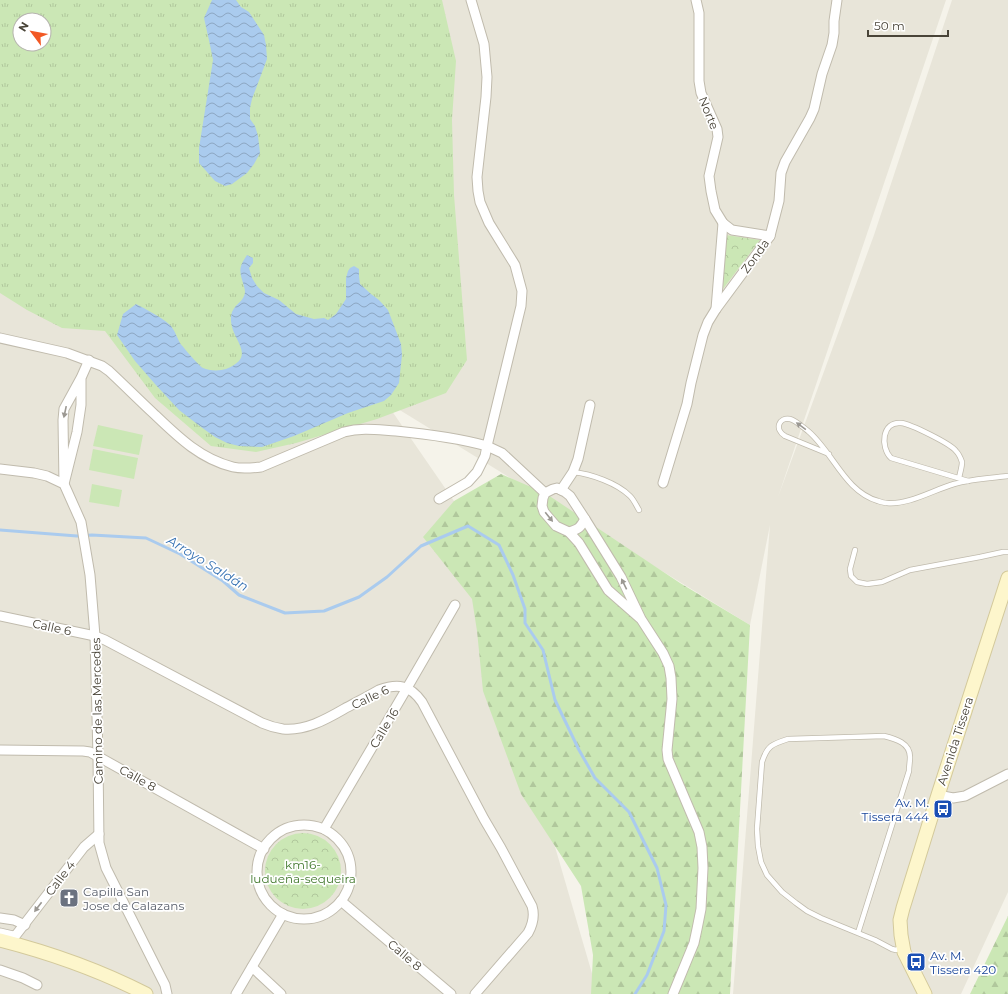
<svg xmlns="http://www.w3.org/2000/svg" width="1008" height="994" viewBox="0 0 1008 994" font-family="Montserrat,sans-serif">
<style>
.residential{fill:#e8e5d9;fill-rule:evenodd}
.grass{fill:url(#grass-tufts);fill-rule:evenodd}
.forest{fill:url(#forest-firs)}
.park{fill:url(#park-crowns)}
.garden{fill:#cbe7b5}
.water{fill:url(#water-waves)}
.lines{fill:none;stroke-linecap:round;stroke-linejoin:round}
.stream{stroke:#aacbee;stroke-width:3}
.service-casing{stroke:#c0bbad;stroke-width:6}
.minor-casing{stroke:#c0bbad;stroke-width:11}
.secondary-casing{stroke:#d3c99b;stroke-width:15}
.service{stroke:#fff;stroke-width:4.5}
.minor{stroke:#fff;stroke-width:9}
.secondary{stroke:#fdf6cc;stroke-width:13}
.oneway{fill:#9b9892}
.labels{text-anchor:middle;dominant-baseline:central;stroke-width:3.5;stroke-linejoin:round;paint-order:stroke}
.street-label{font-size:12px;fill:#494438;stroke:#fff}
.transit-label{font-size:12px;fill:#164399;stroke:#fff;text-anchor:end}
.park-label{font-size:12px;fill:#42792d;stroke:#fff}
.worship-label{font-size:12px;fill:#5b616d;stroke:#fff;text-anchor:start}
.water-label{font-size:13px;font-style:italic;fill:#3470b2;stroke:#fff}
</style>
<defs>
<pattern id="grass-tufts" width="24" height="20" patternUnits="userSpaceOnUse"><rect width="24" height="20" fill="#cbe7b5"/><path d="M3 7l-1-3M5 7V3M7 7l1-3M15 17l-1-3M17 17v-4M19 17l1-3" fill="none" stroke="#b0c79c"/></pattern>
<pattern id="forest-firs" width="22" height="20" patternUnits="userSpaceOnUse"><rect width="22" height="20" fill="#cbe7b5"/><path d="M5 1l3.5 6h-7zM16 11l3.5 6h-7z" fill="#b0c79c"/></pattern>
<pattern id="park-crowns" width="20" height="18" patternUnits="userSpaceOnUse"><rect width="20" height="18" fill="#cbe7b5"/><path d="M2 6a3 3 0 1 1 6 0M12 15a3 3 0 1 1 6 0" fill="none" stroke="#b0c79c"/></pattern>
<pattern id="water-waves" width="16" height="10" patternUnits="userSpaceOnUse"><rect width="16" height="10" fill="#aacbee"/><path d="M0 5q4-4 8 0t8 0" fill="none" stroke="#8ca6c2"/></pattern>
</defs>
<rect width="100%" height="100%" fill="#f5f3ea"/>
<path class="residential" d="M0,0H946L778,497L874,235L952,0H1008V892L961,994H733L770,525L750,625L385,401L454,501L598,994H0ZM20,20H44V44H20Z"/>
<path class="grass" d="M0,0H442L456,61L452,120L454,195L467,360L446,393L377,419L296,443L256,452L211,446L155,398L105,331L62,328L27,310L0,293ZM20,20H44V44H20Z"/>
<g class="forest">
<polygon points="501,474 545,493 680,583 750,625 730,994 591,994 593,955 581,886 521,794 483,691 477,631 472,599 423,537 454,501"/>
<polygon points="1008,916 1008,994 970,994 971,992"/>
</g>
<g class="park">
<polygon points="726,235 760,240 723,289"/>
<circle cx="303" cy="871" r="38"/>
</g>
<g class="garden">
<polygon points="98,425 143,435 139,455 93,446"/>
<polygon points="93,449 138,458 134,479 89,470"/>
<polygon points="92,484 122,490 119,507 89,502"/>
</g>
<g class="water">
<polygon points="212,0 236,0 241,7 249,12 264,35 266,45 267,59 252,99 250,108 250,119 255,126 258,136 260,153 254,164 247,173 232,184 225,186 215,181 199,163 199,148 213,60 210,45 204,18"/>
<path d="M247,255L253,258V263L249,268L252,278L257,286L264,293L279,300L296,314L314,319L324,318L328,320L336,314L346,299V278L348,271L350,268L354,266L359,269V276L360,284L371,294L379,300L388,310L401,344L402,355L399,383L391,395L384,401L348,413L294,436L262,447L239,446L227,443L215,437L201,427L179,410L155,384L135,361L117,335L123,314L136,304C147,310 160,316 170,325C174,329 177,337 180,343C183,347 199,366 203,368C209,371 220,371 226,369C258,356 232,341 231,321C230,304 244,304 245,292C245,290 244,286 243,283C239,270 239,267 247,255Z"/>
</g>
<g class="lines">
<polyline class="stream" points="0,530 77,536 92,535 146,538 180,554 223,581 239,595 285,613 324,611 359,597 387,577 421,546 468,526 499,545 513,575 525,609 525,623 543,650 555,700 579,750 595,778 629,812 657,868 666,905 664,931 647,975 635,994"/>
<g class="service-casing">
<g id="service">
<path d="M829,454L785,436C774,429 779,417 790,419C795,420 804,428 808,431C833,452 845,492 878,501C881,502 884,503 887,503C909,505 933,490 954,484C971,479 990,478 1008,476"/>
<path d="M573,472C591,474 617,483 630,496C634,500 636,505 639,510"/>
<path d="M959,478C960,473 962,467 962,462C961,459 958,453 956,451C951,444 911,424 901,423C882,421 880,447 891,458L968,481"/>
<polyline points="855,550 850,569 851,576 857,582 867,584 882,582 910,570 980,557 1003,552 1008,552"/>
<path d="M858,933L909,771C909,766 910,762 910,757C910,743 896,739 884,736L788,739C772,744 767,746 762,762L757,829L758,846L761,862L767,875L782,892L796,903L807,911L821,918L875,940L892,949L896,950L902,947"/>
</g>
</g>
<g class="minor-casing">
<g id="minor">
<polyline points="696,0 699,13 699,81 701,93 717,129 718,137 709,176 711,191 715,210 723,223 732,230 770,236"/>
<polyline points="716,309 723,223"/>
<path d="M0,338L67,353L102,366L109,371C124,385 138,399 153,413C177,436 200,459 233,467C242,469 252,468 261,467L344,432C362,427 379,430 396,431C427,434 458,438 487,446L521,306L522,291L515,265L489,223L480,202L478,191L477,177L486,97L487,77L484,44L471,0"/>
<polyline points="81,378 81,405 77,432 64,484 63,420 64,409 81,378 89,360"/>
<polyline points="0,469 34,473 47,476 64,484 81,522 90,575 95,636 98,757 99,843 106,868 165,985 167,994"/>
<polyline points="663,483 687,404 691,383 703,335 708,322 716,309 770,236 779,201 781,173 785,162 810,118 814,109 822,74 832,45 834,33 834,21 837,0"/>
<polyline points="561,490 573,472 578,459 590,405"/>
<polyline points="439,499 468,482 477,472 485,456 487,446 502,453 545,493"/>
<path d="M569,532C579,529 580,528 585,519"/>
<path d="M0,616L95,636L105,640L262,723C269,726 276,728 283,729C305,731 325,720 344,709C355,703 367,697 379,690C398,683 410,685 422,702L484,819L501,848L532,906C535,916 533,924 528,933L475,994"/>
<polyline points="641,619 608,590 579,543 569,532 556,526 544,512 542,506 543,498 545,493 553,489 557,488 565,492 570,496 585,519 621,577 641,619 663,653 669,666 671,678 672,699 667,750 668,759 699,832 702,847 703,868 701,909 697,929 694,943 673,994"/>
<polyline points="0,750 83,751 90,752 264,849"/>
<polyline points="938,795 953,798 965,796 1008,774"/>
<circle cx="304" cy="872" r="47"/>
<polyline points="324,829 407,688 455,605"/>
<polyline points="341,901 451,994"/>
<polyline points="0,918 14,920 25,925"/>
<polyline points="0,933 13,936 16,935 84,847 99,834"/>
<polyline points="252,967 281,994"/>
<polyline points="0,970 23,978 37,985"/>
<polyline points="236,994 283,914"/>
</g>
</g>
<g class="secondary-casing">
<g id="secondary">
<path d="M0,940C51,953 99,970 146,994"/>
<polyline points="925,994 904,952 901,935 900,920 903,908 938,795 1008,578"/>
</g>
</g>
<use href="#service" class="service"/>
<use href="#minor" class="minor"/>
<use href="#secondary" class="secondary"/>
</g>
<defs><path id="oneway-solid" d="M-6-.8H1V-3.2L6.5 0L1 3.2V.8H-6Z"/></defs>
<g class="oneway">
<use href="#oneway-solid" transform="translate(65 412) rotate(102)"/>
<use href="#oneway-solid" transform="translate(801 426) rotate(-144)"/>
<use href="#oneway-solid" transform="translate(549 517) rotate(51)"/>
<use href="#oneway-solid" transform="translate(624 584) rotate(-116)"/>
<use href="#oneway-solid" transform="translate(38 907) rotate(127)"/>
</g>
<defs>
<g id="bus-square" transform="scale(1)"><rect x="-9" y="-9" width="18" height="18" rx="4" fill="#1a4fb4" stroke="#fff"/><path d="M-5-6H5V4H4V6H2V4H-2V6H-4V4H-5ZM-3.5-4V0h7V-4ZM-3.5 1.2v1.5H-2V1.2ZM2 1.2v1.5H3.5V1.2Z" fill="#fff"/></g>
<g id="church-square" transform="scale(1)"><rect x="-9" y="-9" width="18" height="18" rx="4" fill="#6b7280" stroke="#fff"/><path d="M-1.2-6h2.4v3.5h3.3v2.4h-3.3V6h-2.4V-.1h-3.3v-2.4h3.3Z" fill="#fff"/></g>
</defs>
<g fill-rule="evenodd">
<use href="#bus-square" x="943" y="809"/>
<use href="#church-square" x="69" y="898"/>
<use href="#bus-square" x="916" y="962"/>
</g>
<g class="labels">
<g class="street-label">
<text transform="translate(709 113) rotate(68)">Norte</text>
<text transform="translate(755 256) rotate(-54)">Zonda</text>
<text transform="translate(52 627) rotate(12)">Calle 6</text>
<text transform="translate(370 697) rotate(-25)">Calle 6</text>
<text transform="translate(97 711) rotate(-91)">Camino de las Mercedes</text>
<text transform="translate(384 728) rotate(-59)">Calle 16</text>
<text transform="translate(955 741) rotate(-72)">Avenida Tissera</text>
<text transform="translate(138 778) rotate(29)">Calle 8</text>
<text transform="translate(60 878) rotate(-53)">Calle 4</text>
<text transform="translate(405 955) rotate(40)">Calle 8</text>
</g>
<g class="transit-label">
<text x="929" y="802">Av. M.<tspan x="929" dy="14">Tissera 444</tspan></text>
<text x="930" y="955" text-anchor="start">Av. M.<tspan x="930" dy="14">Tissera 420</tspan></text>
</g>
<g class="park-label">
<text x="303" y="864">km16-<tspan x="303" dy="14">ludueña-sequeira</tspan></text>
</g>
<g class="worship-label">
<text x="83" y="891">Capilla San<tspan x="83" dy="14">Jose de Calazans</tspan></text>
</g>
<g class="water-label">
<text transform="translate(208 563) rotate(32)">Arroyo Saldán</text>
</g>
</g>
<g transform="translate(32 32) rotate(302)"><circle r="19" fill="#ffffff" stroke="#b6b4af"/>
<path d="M0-3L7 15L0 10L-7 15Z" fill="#f25824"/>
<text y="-6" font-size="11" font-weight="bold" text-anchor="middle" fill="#494438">N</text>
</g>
<path d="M868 30v6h80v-6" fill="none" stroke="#494438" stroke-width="2"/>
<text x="874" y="30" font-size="12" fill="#494438" stroke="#ffffff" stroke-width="3" paint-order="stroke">50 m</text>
</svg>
